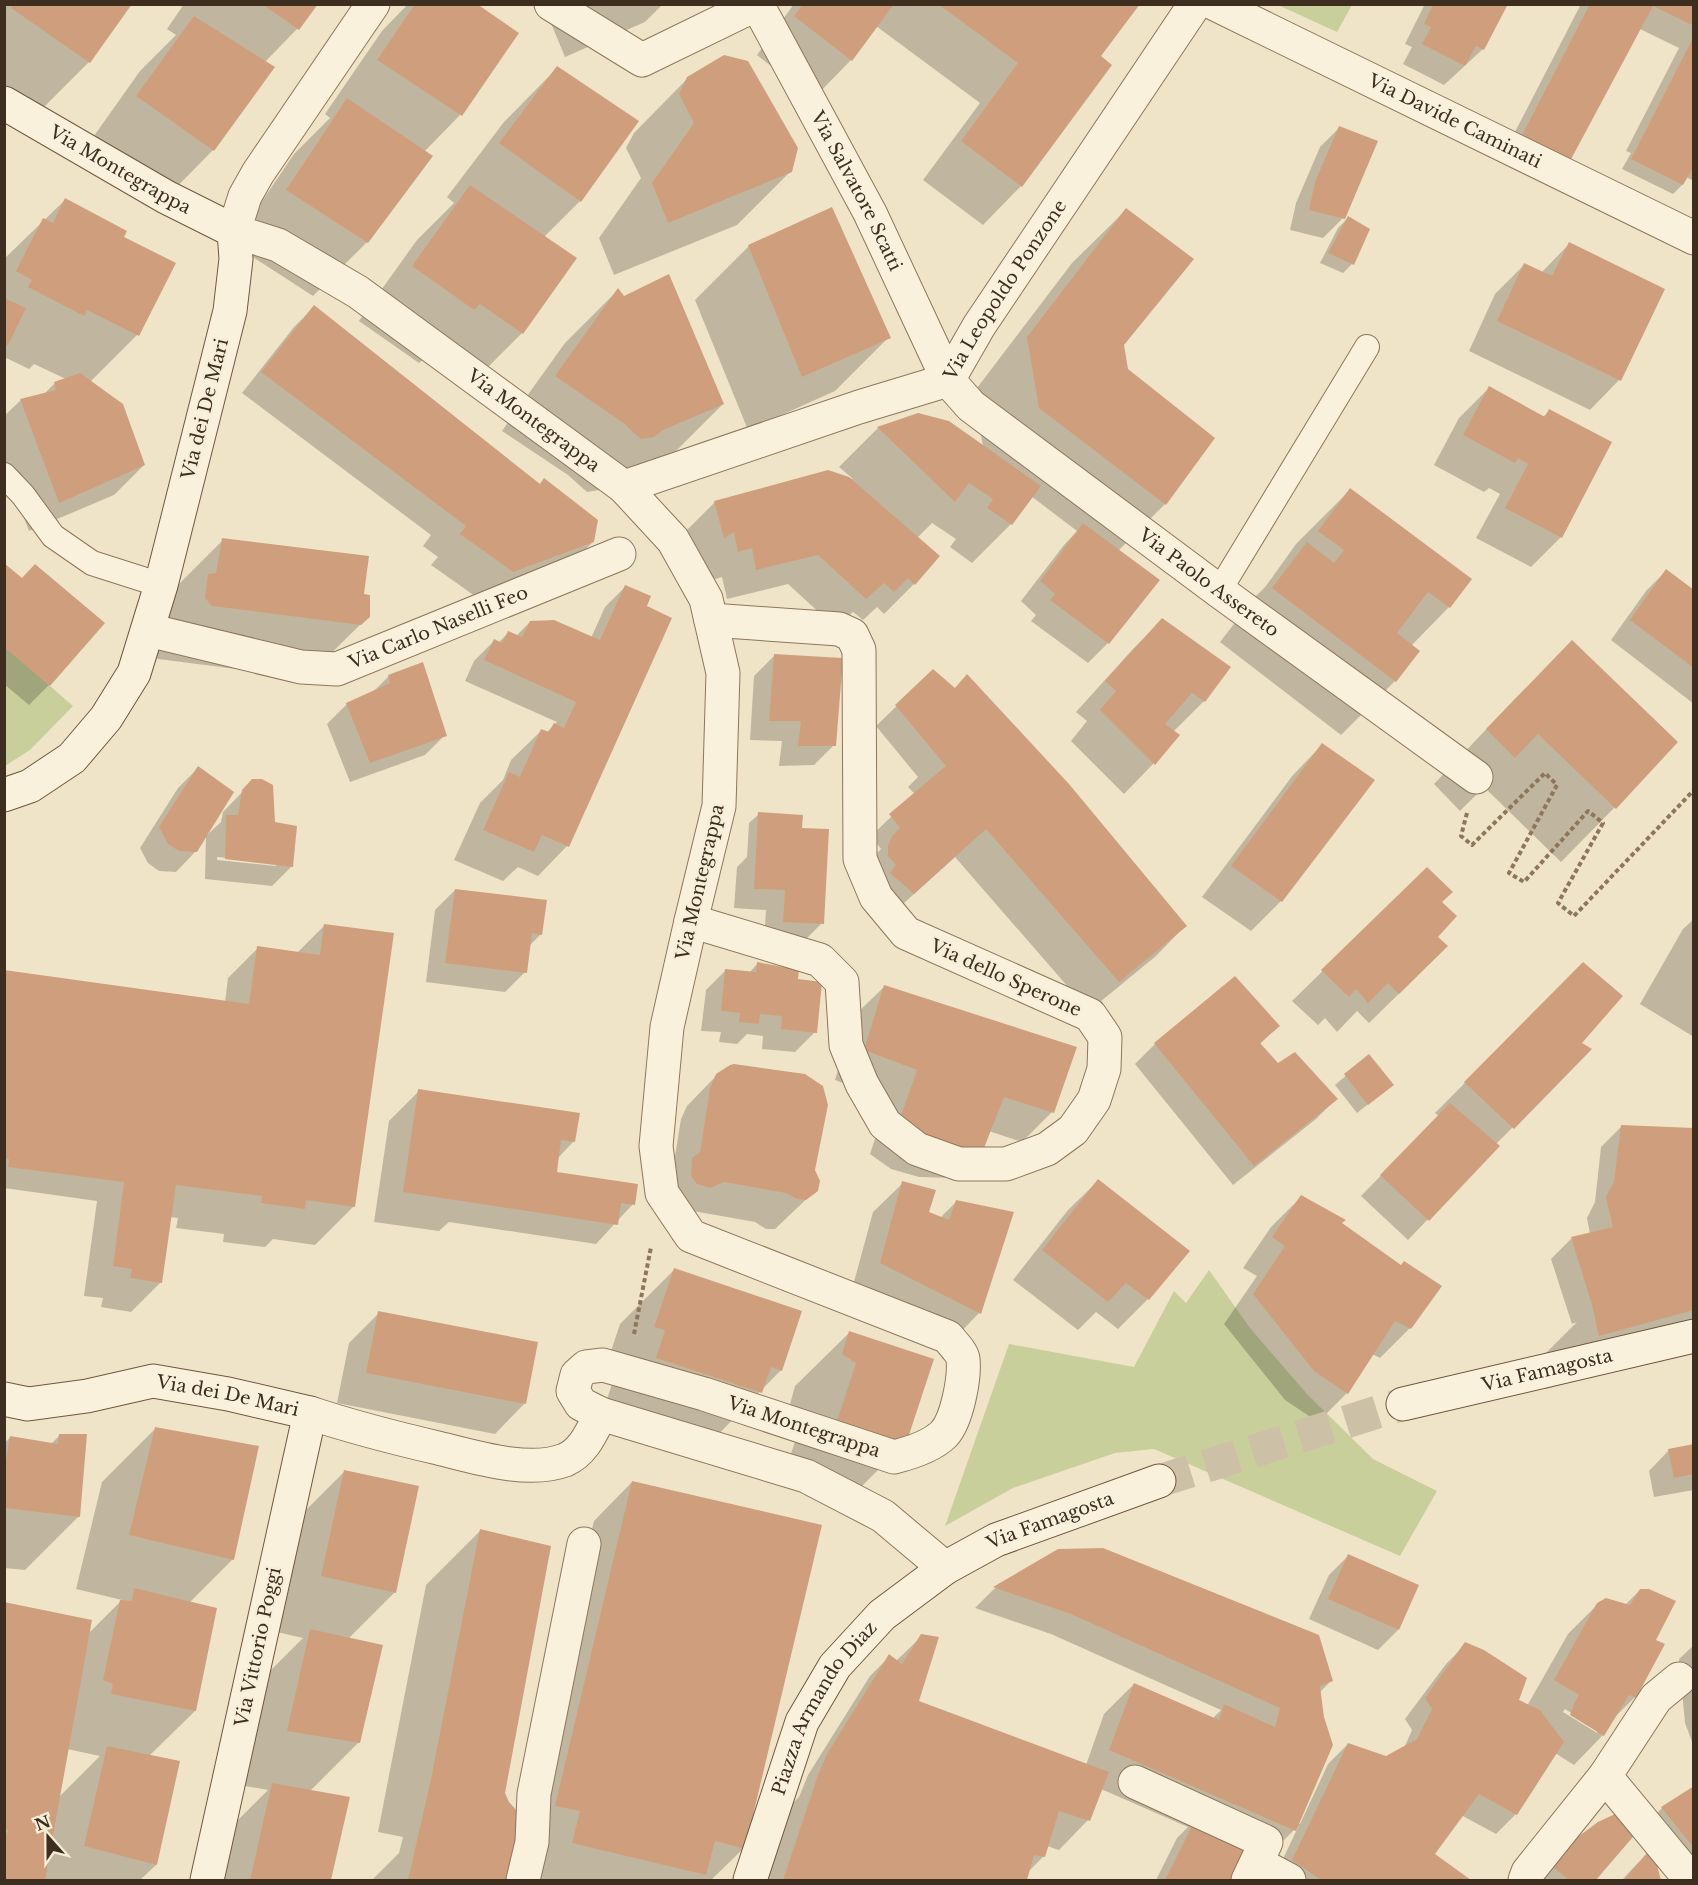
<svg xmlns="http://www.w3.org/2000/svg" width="1698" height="1885" viewBox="0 0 1698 1885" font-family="'Libre Baskerville',serif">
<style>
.green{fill:#c9cf9b}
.shadow{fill:#0003;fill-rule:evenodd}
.building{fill:#cf9f7d}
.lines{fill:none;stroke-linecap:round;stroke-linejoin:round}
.secondary-tunnel{stroke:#ccc0a6;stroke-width:33;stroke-dasharray:33 16;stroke-linecap:butt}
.lane-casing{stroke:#8d765c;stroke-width:26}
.street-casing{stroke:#8d765c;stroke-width:35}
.secondary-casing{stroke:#6f573f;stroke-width:35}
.path{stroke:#8d765c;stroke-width:4;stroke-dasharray:4.5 3;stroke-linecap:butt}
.lane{stroke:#faf1dc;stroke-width:24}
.street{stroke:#faf1dc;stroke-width:33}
.secondary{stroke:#faf1dc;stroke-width:33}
.labels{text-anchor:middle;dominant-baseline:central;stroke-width:5;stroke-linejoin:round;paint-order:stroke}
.street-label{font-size:18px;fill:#3d2e20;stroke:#f7eed8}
</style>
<rect width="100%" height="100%" fill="#f0e4c8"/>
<g class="green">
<polygon points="1278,5 1352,5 1337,32"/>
<polygon points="5,647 73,706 30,750 5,766"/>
<polygon points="1209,1270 1250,1328 1307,1394 1373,1459 1437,1491 1400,1556 1154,1449 1115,1453 1013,1488 945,1526 1009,1344 1134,1367 1174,1291 1186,1303"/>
</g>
<g class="shadow">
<polygon points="4,4 130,4 89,62 35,116 4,94"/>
<polygon points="184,4 316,4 297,29 265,62 213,150 160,204 84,150 140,71 176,35 167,29"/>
<polygon points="408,4 474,4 517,33 460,115 424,152 431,156 367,242 313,296 233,244 294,154 330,118 325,114 382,31"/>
<polygon points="543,4 663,4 645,22 565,57"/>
<polygon points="794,4 1138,4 1099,57 1021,186 983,225 923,180 980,103 876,26 851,60 813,99 757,55"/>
<polygon points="1425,4 1506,4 1483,49 1444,85 1403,64 1412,47 1405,44"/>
<polygon points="1581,4 1694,4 1694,179 1692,180 1686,177 1682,185 1673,194 1622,169 1631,153 1626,151 1679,48 1640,29 1501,159"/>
<polygon points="557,68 580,201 544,237 575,258 522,333 468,387 426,357 419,363 359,321 417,240 454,203 447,197 504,122"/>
<polygon points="688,78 791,171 737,225 614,275 599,238 641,178 626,148 634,133"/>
<polygon points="1340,127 1343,218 1323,238 1290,230 1296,203 1320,147"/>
<polygon points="65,200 122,237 137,335 90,382 144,465 114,495 29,531 4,466 4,416 21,400 44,394 55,383 66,379 34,364 29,369 4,357 4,259"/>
<polygon points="1126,210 1122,344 1127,370 1165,504 1118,551 1108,643 1088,663 1031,621 1036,615 1021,601 1064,545 1077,531 1031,496 1011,524 972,563 950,547 956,539 932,523 917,538 938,557 914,584 884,614 877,607 863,620 853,612 835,627 788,584 727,599 722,577 709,581 704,561 695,566 685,532 715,502 828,472 853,479 839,467 878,428 918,414 983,447 974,392 1072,263"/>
<polygon points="1348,218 1352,264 1343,273 1320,263 1338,228"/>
<polygon points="1569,244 1619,380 1590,410 1469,351 1495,294 1525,264 1541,273"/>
<polygon points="749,246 889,337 835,391 748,430 695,300"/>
<polygon points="618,290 723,404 669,458 607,483 599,490 587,492 568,475 502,431 565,343"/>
<polygon points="314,307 593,542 562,572 482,601 431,565 438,557 423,546 431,535 242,393 294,327"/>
<polygon points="1489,388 1543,417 1549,411 1561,537 1531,567 1476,538 1500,494 1489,488 1484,492 1434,465 1459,418"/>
<polygon points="1350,490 1449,607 1411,646 1395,681 1341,735 1220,642 1254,598 1266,586 1296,544"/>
<polygon points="223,540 363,595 368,617 306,678 158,659 152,652 169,594"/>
<polygon points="4,565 49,685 29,705 4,684"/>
<polygon points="1666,571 1694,592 1694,704 1611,640 1646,591"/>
<polygon points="625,587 567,846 538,876 518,867 503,881 454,860 480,803 503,780 511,760 541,731 546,733 557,722 465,681 474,661 494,641 498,643 508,633 516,636 530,622 591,638 605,607"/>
<polygon points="1162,620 1204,701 1173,732 1178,735 1153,764 1124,794 1071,741 1087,721 1076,712 1132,650"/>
<polygon points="774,656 834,745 814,765 779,766 782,741 750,740 754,676"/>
<polygon points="933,671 1185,926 1156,956 1089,1011 955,857 893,913 872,858 881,849 871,836 915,794 908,787 918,777 876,726"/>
<polygon points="389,676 445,735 425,755 350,782 327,724 347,704 372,693"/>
<polygon points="1519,695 1676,742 1614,808 1561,862 1484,787 1460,811 1434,784"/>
<polygon points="1322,745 1372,780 1281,901 1251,931 1202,897 1293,775"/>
<polygon points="198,768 196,851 176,872 159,871 148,863 140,848 178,788"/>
<path d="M253,781L292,866L272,886L205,879L206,836L221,822L223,812ZM217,857L276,863V866L217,860Z"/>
<polygon points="759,814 800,832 822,923 802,943 764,941 766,910 734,908 737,867 747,857 749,823"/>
<polygon points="1427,869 1440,903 1436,937 1417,976 1369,1023 1357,1011 1337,1032 1325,1018 1318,1025 1292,1001"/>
<polygon points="455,890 541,934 529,946 525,972 505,992 426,982 435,910"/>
<polygon points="1694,919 1694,1037 1640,1004 1683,929"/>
<polygon points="325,925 354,1206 315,1245 273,1239 265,1247 223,1242 224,1234 176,1228 178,1218 170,1217 161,1282 131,1312 101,1307 103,1298 84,1296 97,1201 4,1188 4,972 225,1002 228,978 258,948 297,953"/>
<polygon points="757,964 796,980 815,1032 795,1052 762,1049 763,1036 747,1034 737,1044 719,1042 721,1032 701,1031 706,990 726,970 749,973"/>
<polygon points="1583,964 1579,1043 1590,1050 1496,1144 1498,1146 1408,1240 1361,1196 1439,1116 1435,1113"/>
<polygon points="884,987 1052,1112 1022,1142 989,1131 952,1178 919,1177 891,1169 870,1154 888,1100 835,1080 854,1016"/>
<polygon points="1278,1026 1260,1044 1278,1065 1336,1099 1316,1119 1233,1185 1135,1064 1155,1044"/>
<polygon points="1369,1056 1392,1085 1357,1113 1335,1085"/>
<polygon points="717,1075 813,1171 816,1190 775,1229 766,1229 755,1222 693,1211 671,1181 681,1119 687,1106"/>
<polygon points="419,1091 574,1141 557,1159 555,1173 633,1204 596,1244 449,1222 439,1231 374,1222 389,1121"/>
<polygon points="1621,1127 1694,1129 1694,1157 1691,1188 1694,1203 1694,1347 1546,1389 1539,1360 1577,1322 1572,1324 1551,1259 1571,1239 1590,1234 1587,1218 1595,1202 1601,1147"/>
<polygon points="1098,1181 1148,1299 1118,1329 1096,1312 1078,1330 1013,1280 1068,1210"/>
<polygon points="903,1183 927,1213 940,1218 956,1202 979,1313 950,1343 851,1293 873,1212"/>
<polygon points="1301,1197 1340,1224 1410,1328 1380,1358 1372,1354 1347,1393 1318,1422 1285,1400 1224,1324 1257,1276 1243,1268 1271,1227"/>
<polygon points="674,1270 781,1370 707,1446 603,1411 612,1384 601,1381 620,1324"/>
<polygon points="379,1313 536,1344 524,1404 495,1434 337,1403 349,1343"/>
<polygon points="849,1333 905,1443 851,1497 784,1475 803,1417 789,1408 795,1386"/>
<path d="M156,1428L233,1559L189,1603L195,1711L149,1756L156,1865L140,1880H4V1603L88,1634L122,1600L76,1589L102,1482ZM67,1749L100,1756L58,1798Z"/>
<polygon points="60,1435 79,1516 25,1570 4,1568 4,1443 11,1437 51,1444"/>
<polygon points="1694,1446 1694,1490 1654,1497 1649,1471 1669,1450"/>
<polygon points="345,1471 395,1592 348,1639 359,1742 310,1791 348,1798 330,1880 209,1880 219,1839 268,1790 234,1784 257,1684 303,1638 268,1630 291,1525"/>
<polygon points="632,1482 744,1848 711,1880 534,1880 517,1844 594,1521"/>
<polygon points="480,1531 503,1793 512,1852 505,1880 372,1880 399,1853 403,1837 378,1832 426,1585"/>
<path d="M1059,1550L1331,1681L1319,1693L1297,1823L1300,1824L1328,1764L1348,1744L1386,1757L1404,1748L1412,1730L1405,1719L1446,1664L1466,1644L1517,1701L1527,1706L1568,1634L1598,1604L1625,1605L1640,1590L1654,1640L1635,1697L1612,1720L1603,1735L1574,1765L1555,1753L1516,1814L1496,1834L1461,1815L1433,1855L1469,1880H1273L1299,1825L1264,1860L1243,1851L1230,1880H1156L1177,1838L1188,1827L1101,1789L1088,1820L1059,1850L1047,1846L1044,1856L1027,1873L1025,1880H758L780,1816L799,1797L808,1775L870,1676L890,1656L896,1661L922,1636L918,1702L1086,1765L1104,1714L1134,1684L1212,1719L1221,1710L1051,1634L975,1608L994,1589ZM1565,1709L1597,1729V1733L1563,1712Z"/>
<polygon points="1349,1555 1398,1630 1378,1650 1309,1619 1329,1575"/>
<polygon points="1694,1645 1694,1747 1685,1723 1679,1659"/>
<polygon points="1694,1788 1694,1880 1643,1828 1662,1808"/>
<polygon points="1599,1823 1635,1831 1594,1880 1534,1880"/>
<polygon points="1651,1850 1659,1880 1622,1880 1632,1869"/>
</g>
<g class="building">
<polygon points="13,4 132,4 90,63 11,8"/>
<polygon points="262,4 318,4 299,30"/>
<polygon points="415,4 477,4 519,33 462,116 377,60"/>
<polygon points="803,4 894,4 852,61 794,16"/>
<polygon points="938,4 1140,4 1101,56 1112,65 1022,187 961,141 1018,63"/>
<polygon points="1433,4 1508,4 1484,50 1476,46 1465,66 1422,44 1431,27 1424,24"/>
<polygon points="1590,4 1694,4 1694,26 1653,6 1569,163 1520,139"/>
<polygon points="194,16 275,67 214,151 136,96"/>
<polygon points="1694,36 1694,166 1683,185 1631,159"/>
<polygon points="724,55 748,61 798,148 792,172 668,223 652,183 694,123 679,94 687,77"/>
<polygon points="557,66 639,121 581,202 499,143"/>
<polygon points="347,98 433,156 368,243 286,190"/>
<polygon points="1339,126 1378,141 1345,219 1309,210 1315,182"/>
<polygon points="470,185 577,258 523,334 480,304 474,310 412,266"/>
<polygon points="65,198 127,231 124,237 176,263 139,336 87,310 84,316 28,287 32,280 16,271 43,218 53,223"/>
<polygon points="832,207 891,338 802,377 748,245"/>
<polygon points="1126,208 1194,259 1124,345 1128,369 1215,438 1166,505 1039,408 1027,337"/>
<polygon points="1348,216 1370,229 1354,265 1328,253"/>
<polygon points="1569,242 1665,289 1621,381 1497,321 1524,263 1552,276"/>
<polygon points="669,274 724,404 663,430 654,437 641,439 622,422 555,376 618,288 624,296"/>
<polygon points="4,298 26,308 8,345 4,344"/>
<polygon points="314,305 540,484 544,478 598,520 594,542 513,572 460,534 466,526 261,372"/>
<polygon points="80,373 123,404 145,465 59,503 20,399 56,390 54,382"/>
<polygon points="1489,386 1545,417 1549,409 1612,442 1562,538 1505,508 1528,464 1518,458 1515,463 1463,435"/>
<polygon points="918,413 949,421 1041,486 1012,525 987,508 993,499 969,483 955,502 877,427"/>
<polygon points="828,470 849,477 940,556 915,585 908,578 894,592 884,583 866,599 818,555 756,570 752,548 738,552 734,532 724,538 714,501"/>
<polygon points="1350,488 1472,579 1450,608 1428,592 1397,633 1420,651 1396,682 1272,588 1307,542 1334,563 1344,550 1318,531"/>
<polygon points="1083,523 1160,580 1109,644 1050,600 1055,594 1040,581"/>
<polygon points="222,538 369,556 364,594 370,595 370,617 361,625 212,606 205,598 208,574 216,573"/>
<polygon points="4,563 22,578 35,564 105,623 50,686 4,647"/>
<polygon points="1666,569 1694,590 1694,668 1630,620"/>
<polygon points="625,585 651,596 647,606 672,618 569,847 542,835 534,852 483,830 509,772 520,777 541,729 549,732 554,723 564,728 576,702 484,660 494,639 502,643 508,631 522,637 530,621 554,620 600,640"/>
<polygon points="1162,618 1231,667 1205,702 1192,693 1165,724 1180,735 1155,765 1100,710 1116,691 1105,681"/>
<polygon points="1572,640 1678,742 1616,809 1538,734 1515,758 1486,729"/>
<polygon points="774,654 843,658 836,746 798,746 801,721 769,721"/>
<polygon points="423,662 447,736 370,763 346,703 390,683 388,675"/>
<polygon points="933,669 955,688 967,674 1069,784 1187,926 1119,982 986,829 914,894 890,873 896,865 888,856 888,846 892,836 900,828 889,814 946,766 895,705"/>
<polygon points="1322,743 1375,780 1282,902 1231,866"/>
<polygon points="198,766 234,792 197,852 179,851 168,844 159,827"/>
<polygon points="252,779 262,779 273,785 275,822 297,826 293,867 225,859 226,815 238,815 242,790"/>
<polygon points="758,812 803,815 802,828 829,829 824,924 783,922 785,890 754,889"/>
<polygon points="1427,867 1453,892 1442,902 1457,916 1438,937 1448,946 1399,994 1388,983 1368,1003 1356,989 1349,997 1321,970"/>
<polygon points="455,889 547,900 542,935 532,933 527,973 445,963"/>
<polygon points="324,924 394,933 355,1207 306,1200 305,1209 261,1203 262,1196 176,1185 162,1283 130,1278 132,1269 113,1266 124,1182 8,1167 9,1159 4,1159 4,970 249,1004 257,946 320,955"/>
<polygon points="757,962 799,970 798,979 822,982 817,1033 781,1029 782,1016 760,1014 759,1024 739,1022 740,1013 721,1011 725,969 756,972"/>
<polygon points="1583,962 1623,996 1582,1043 1592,1049 1514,1129 1464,1082"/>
<polygon points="1235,976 1280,1026 1260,1043 1278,1063 1295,1052 1338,1099 1254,1166 1154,1043"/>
<polygon points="884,985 1077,1047 1054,1113 1004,1097 984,1148 950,1148 898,1124 917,1070 864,1050"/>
<polygon points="1369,1054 1394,1085 1368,1105 1344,1074"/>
<polygon points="734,1064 805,1074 823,1086 828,1105 815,1170 820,1181 818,1191 806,1200 797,1199 786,1193 724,1182 710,1188 697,1184 691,1176 692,1158 700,1152 710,1088 716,1074 730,1065"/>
<polygon points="418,1089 580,1113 575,1142 561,1140 557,1172 638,1184 635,1205 621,1203 618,1225 403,1192"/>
<polygon points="1450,1103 1500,1146 1429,1221 1380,1175"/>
<polygon points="1621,1125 1694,1128 1692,1188 1694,1310 1599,1336 1592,1305 1571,1237 1613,1227 1606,1197 1614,1181"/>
<polygon points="1098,1179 1190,1251 1149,1300 1126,1283 1108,1302 1042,1250"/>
<polygon points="902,1181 936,1190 929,1212 949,1220 956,1200 1014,1212 981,1314 880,1263"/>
<polygon points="1301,1195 1346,1220 1342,1223 1401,1265 1404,1261 1442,1286 1411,1329 1395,1321 1348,1394 1314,1371 1253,1294 1285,1246 1272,1237"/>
<polygon points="674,1268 802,1311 782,1371 771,1367 762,1393 656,1358 665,1330 654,1327"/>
<polygon points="378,1311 538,1342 526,1404 366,1373"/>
<polygon points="849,1331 934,1359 906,1444 837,1421 856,1363 842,1354"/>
<polygon points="155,1427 259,1446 234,1560 129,1535"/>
<polygon points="59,1434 87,1434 80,1517 5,1508 5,1467 10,1436 58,1444"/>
<polygon points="1694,1444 1694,1474 1674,1478 1668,1449"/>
<polygon points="344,1470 419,1486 396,1593 321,1576"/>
<polygon points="632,1481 822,1525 745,1849 715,1841 706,1875 572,1843 580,1811 555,1806"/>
<polygon points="480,1529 551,1546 505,1793 509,1802 520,1814 518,1829 507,1880 408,1880 431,1779"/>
<polygon points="1103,1548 1319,1635 1333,1681 1320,1686 1324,1717 1333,1745 1296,1831 1109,1750 1134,1683 1219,1720 1224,1704 1275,1727 1280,1708 1071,1614 993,1587 1058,1549"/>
<polygon points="1348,1554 1419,1585 1399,1630 1328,1599"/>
<polygon points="134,1588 217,1608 196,1711 111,1694 113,1684 103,1680 120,1600 132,1601"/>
<polygon points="1640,1589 1649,1589 1676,1601 1656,1640 1665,1644 1636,1698 1629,1695 1604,1736 1570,1715 1573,1706 1579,1695 1554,1680 1597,1603 1606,1598 1630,1605"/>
<polygon points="4,1602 92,1620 45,1880 4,1880 4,1843 8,1830 4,1829"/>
<polygon points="310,1629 383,1645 360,1743 287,1731"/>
<polygon points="921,1634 939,1637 919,1701 1109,1772 1090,1821 1059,1811 1045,1857 1034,1855 1027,1880 783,1880 818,1775 827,1754 889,1654 902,1664"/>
<polygon points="1465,1642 1484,1650 1527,1678 1519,1700 1540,1710 1564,1742 1517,1815 1479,1794 1435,1854 1471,1880 1321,1880 1292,1860 1348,1743 1386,1756 1417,1739 1432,1709 1425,1698"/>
<polygon points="107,1746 180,1761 157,1865 84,1846"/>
<polygon points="272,1783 350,1797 331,1880 250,1880"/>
<polygon points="1694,1786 1694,1848 1661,1807"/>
<polygon points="1615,1814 1638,1831 1596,1880 1569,1880 1549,1864 1567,1845 1598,1822"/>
<polygon points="1197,1816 1247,1845 1232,1880 1165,1880"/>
<polygon points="1652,1847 1661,1880 1624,1880"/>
</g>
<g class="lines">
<polyline class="secondary-tunnel" points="1159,1481 1403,1404"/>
<g class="lane-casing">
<g id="lane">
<polyline points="4,475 23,495 53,536 92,563 161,585"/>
<polyline points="1219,591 1367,347"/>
</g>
</g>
<g class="street-casing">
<g id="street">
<path id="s1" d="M373,4L258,173L245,196L234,231L278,245L358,292L624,487L673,540L706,599L723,673L719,806L691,921L667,1027L656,1146L662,1193L691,1236L948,1337C952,1343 962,1352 963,1359C965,1378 957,1420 944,1434C932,1446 910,1453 894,1457L704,1394L603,1365L586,1367L577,1375L573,1391L581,1404L601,1414L806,1476L883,1516L945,1568"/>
<polyline points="551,4 642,60 757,4"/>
<path id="s2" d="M757,4L870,213L948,380L971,406L1219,591L1476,777"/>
<path id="s3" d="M1215,4L1694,238"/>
<path id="s4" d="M624,487L859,407L948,380L979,326L1195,4"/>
<path id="s5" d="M148,630L301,667L337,669L619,554"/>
<polyline points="691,921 820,960 842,982 846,1045 862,1084 885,1124 917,1149 959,1164 1006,1164 1047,1149 1073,1130 1094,1100 1104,1069 1105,1037 1090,1015 906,933 876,897 860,859 859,650 852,635 839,629 711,620"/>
<path d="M310,1413C352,1427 395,1438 438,1448C475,1457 528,1474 565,1460C584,1452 592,1431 601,1414"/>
<polyline points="1679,1679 1656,1698 1605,1776 1691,1880"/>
<polyline points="1135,1782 1266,1842 1248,1880"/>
<polyline points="1257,1863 1289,1880"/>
<polyline points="523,1880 532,1842 534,1794 584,1544"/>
<polyline points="1525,1880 1528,1872 1605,1776"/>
</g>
</g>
<g class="secondary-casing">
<g id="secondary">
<path id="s6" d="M4,103L166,197L234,231L236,259L230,311L161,585L134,673L106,718L72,758L30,786L4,795"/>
<path id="s7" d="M4,1399L28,1404L87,1396L153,1381L228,1394L310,1413L207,1880"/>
<path id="s8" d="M1403,1404L1694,1336"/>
<path id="s9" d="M750,1880L802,1722L835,1666L882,1615L945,1568L996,1540L1159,1481"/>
</g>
</g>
<g class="path">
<polyline points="1467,813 1461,836 1472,845 1545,773 1557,785 1509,873 1524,882 1588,811 1603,823 1558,903 1574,916 1694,790"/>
<polyline points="634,1334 651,1247"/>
</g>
<use href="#lane" class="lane"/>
<use href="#street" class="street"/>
<use href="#secondary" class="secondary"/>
</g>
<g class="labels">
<g class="street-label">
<text stroke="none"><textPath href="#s3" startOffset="267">Via Davide Caminati</textPath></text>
<text stroke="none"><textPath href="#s6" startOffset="134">Via Montegrappa</textPath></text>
<text stroke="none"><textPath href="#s2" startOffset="212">Via Salvatore Scatti</textPath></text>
<text stroke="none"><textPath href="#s4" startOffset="448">Via Leopoldo Ponzone</textPath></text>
<text transform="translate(205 409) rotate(-76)">Via dei De Mari</text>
<text stroke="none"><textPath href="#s1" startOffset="624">Via Montegrappa</textPath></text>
<text stroke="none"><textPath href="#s2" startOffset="753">Via Paolo Assereto</textPath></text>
<text stroke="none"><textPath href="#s5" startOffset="303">Via Carlo Naselli Feo</textPath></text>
<text transform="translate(700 882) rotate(-77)">Via Montegrappa</text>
<text transform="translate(1006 978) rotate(24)">Via dello Sperone</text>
<text stroke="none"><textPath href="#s8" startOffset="148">Via Famagosta</textPath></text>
<text stroke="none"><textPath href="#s7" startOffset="228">Via dei De Mari</textPath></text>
<text transform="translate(804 1427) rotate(18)">Via Montegrappa</text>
<text stroke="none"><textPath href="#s9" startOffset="495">Via Famagosta</textPath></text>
<text transform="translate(258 1647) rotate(-78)">Via Vittorio Poggi</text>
<text stroke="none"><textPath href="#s9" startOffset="189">Piazza Armando Diaz</textPath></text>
</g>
</g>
<rect width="1698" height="1885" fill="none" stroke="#3d2e20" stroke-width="12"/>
<g transform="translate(48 1837) rotate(339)" stroke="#f7eed8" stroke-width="4.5" paint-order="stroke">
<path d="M0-4.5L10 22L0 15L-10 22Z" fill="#3d2e20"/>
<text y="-9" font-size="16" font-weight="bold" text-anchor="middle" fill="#3d2e20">N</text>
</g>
</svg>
